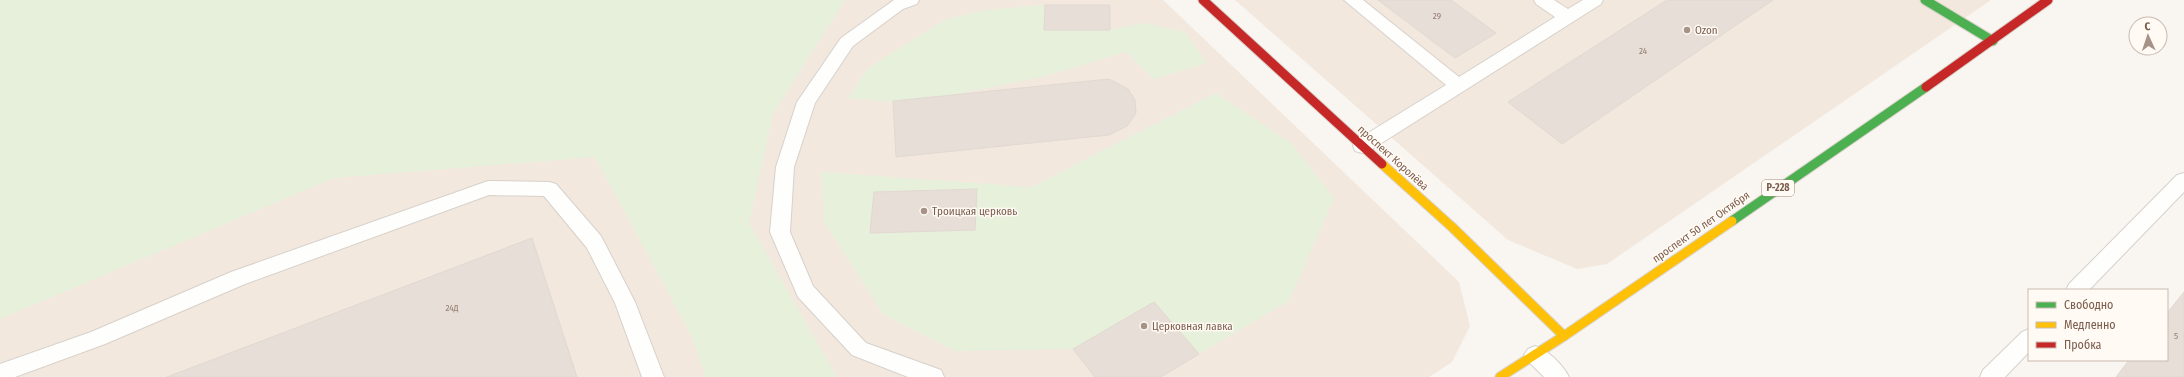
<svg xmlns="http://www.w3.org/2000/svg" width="2184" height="377" viewBox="0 0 2184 377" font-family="'Fira Sans Condensed',sans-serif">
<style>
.residential{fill:#f2e8de}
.green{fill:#e7f0db}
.building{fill:#e6ded7;stroke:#e2d8d2}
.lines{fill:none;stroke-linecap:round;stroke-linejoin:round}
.lane-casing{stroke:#d7d1cb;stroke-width:2}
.fast-casing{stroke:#d9d2cb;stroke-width:11}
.slow-casing{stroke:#d9d2cb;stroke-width:11}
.jam-casing{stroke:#d9d2cb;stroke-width:11}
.lane{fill:#fefefd;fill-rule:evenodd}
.fast{stroke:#4caf50;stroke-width:9}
.slow{stroke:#ffc107;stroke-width:9}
.jam{stroke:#c62828;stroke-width:9}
.poi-dot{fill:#a69286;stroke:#fffaf3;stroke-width:1.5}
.labels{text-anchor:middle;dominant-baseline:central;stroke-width:3;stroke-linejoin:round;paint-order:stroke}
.number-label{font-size:9px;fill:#977e72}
.shield{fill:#fffaf3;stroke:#a28b7f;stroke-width:1}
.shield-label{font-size:10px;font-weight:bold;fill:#7a5c4d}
.poi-label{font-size:11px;fill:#7a5c4d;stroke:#fffaf3;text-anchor:start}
.street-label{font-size:11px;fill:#7a5c4d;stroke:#fffaf3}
</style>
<rect width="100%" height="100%" fill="#f9f5f0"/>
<g class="residential">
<polygon points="0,0 1163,0 1459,282 1470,326 1452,362 1429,377 0,377"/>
<polygon points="1235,0 1991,0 1607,264 1577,269 1508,240"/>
</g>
<g class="green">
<polygon points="0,0 845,0 773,114 749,223 837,377 706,377 691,335 595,157 334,178 0,319"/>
<polygon points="1045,5 1044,30 1110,30 1144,23 1185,32 1207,63 1154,79 1126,52 1042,77 966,92 932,106 848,98 868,68 946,19 986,10"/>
<polygon points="1216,93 1292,144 1334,198 1289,301 1199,354 1154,302 1073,349 955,351 884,315 825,224 821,172 1031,187"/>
</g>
<g class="building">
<polygon points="1378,0 1451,0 1496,33 1455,58"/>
<polygon points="1667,0 1773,0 1562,144 1508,102"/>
<polygon points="1045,5 1110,5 1110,30 1044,30"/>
<polygon points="1109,79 1128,89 1135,100 1136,113 1127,126 1109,135 896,157 893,101"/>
<polygon points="977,189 975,230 870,233 874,192"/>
<polygon points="532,238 577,377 167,377"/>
<polygon points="2184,292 2184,377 2116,377 2129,360 2167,360 2167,313"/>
<polygon points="1154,302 1199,354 1161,377 1095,377 1073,349"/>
</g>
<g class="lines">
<g class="lane-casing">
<g id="lane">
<polygon points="894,0 919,0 917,4 903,9 853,46 815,103 794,167 790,232 813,286 866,343 941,370 944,377 908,377 852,355 798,297 770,232 776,167 797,102 841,38"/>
<polygon points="1344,0 1363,0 1459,77 1555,17 1536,4 1534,0 1554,0 1568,9 1583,0 1603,0 1601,4 1369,151 1362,153 1355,151 1353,146 1355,141 1446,85"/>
<polygon points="2184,173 2184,192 2089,290 2066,290 2069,284 2177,175"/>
<polygon points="488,181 549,182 556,184 601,236 635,302 664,377 642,377 615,303 587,248 544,196 489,195 245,284 105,344 15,377 0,377 0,364 91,332 231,272"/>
<polygon points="2029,329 2029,352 2005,377 1980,377 1983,370 2022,332"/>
<path d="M1535,346C1548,350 1563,365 1569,377H1544L1528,361L1524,355L1528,349Z"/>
</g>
</g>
<g class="fast-casing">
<g id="fast">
<polyline points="1925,0 1993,41"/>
<polyline points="1732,221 1926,87"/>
</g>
</g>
<g class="slow-casing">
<g id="slow">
<polyline points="1382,164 1452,227 1564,336"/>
<polyline points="1500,377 1564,336 1732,221"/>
</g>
</g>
<g class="jam-casing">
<g id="jam">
<polyline points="1203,0 1382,164"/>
<polyline points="1926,87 2048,0"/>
</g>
</g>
<use href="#lane" class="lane"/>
<use href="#fast" class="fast"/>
<use href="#slow" class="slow"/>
<use href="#jam" class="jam"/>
</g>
<g class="poi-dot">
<circle cx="1687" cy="30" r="4"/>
<circle cx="924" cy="211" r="4"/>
<circle cx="1144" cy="326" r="4"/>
</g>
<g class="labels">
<g class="number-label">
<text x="1437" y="16">29</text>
<text x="1643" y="51">24</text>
<text x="452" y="308">24Д</text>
<text x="2176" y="336">5</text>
</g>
<rect class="shield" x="1762" y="180" width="32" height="16" rx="3"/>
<g class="shield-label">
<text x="1778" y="188">Р-228</text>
</g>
<g class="poi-label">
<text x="1695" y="30">Ozon</text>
<text x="932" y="211">Троицкая церковь</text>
<text x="1152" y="326">Церковная лавка</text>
</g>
<g class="street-label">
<text transform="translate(1393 158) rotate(42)">проспект Королёва</text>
<text transform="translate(1701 227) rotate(-35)">проспект 50 лет Октября</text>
</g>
</g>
<rect x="2028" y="289" width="140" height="72" fill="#fffaf3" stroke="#cabbb1"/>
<rect x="2036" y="302" width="20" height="6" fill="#4caf50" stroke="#cabbb1"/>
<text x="2064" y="309" font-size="12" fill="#7a5c4d">Свободно</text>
<rect x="2036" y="322" width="20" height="6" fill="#ffc107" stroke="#cabbb1"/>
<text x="2064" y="329" font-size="12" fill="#7a5c4d">Медленно</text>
<rect x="2036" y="342" width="20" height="6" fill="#c62828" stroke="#cabbb1"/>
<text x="2064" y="349" font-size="12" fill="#7a5c4d">Пробка</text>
<g transform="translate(2148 36) rotate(357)"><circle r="19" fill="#fffaf3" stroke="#cabbb1"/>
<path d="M0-3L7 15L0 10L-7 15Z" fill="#a69286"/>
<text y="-6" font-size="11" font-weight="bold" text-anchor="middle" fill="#7a5c4d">С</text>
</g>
</svg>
